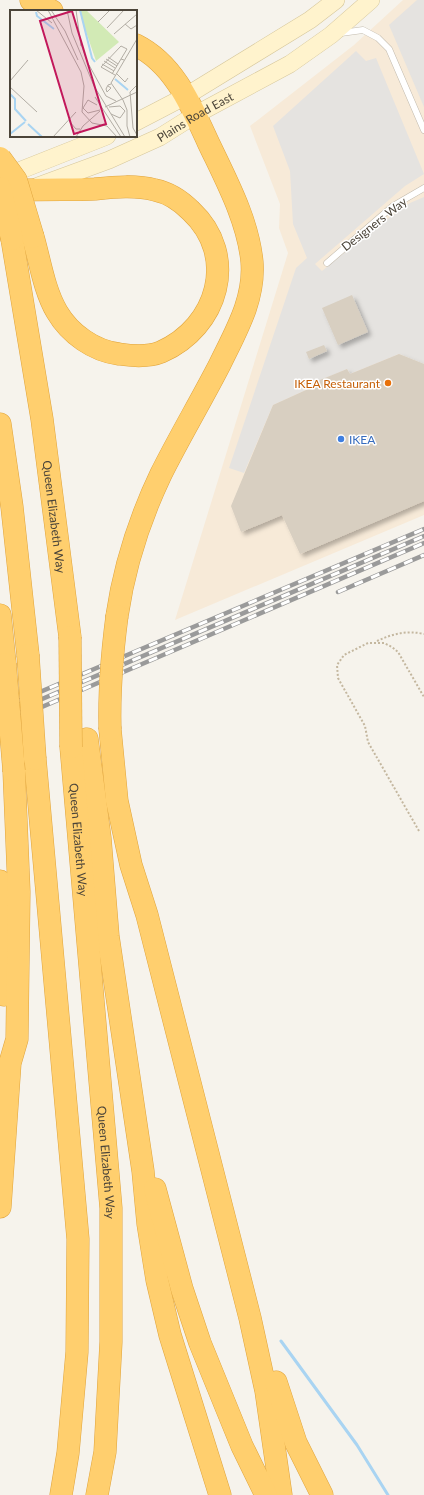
<svg xmlns="http://www.w3.org/2000/svg" width="424" height="1495" viewBox="0 0 424 1495" font-family="Lato,sans-serif">
<style>
.commercial{fill:#f7ead8}
.parking{fill:#e5e3e0}
.lines{fill:none;stroke-linecap:round;stroke-linejoin:round}
.stream{stroke:#a9d4f2;stroke-width:3}
.building{fill:#d8cfc1;filter:url(#shadow)}
.service-casing{stroke:#c2bbae;stroke-width:7}
.secondary-casing{stroke:#d6c79b;stroke-width:18}
.motorway-casing{stroke:#e0a43c;stroke-width:23}
.path{stroke:#c4b79f;stroke-width:2;stroke-dasharray:2 2;stroke-linecap:butt}
.service{stroke:#fff;stroke-width:6}
.secondary{stroke:#fff3cd;stroke-width:17}
.motorway{stroke:#ffcf6e;stroke-width:22}
.rail-casing{stroke:#9a9a9a;stroke-width:4.5}
.rail{stroke:#fff;stroke-width:3;stroke-dasharray:9;stroke-linecap:butt}
.motorway-bridge-casing{stroke:#e0a43c;stroke-width:23;stroke-linecap:butt}
.motorway-bridge{stroke:#ffcf6e;stroke-width:22}
.food-dot{fill:#e8710a;stroke:#fff;stroke-width:1.5}
.shop-dot{fill:#3f7fe0;stroke:#fff;stroke-width:1.5}
.labels{text-anchor:middle;dominant-baseline:central;stroke-width:3;stroke-linejoin:round;paint-order:stroke}
.street-label{font-size:12px;fill:#4b4439;stroke:#fff}
.food-label{font-size:12px;fill:#c56008;stroke:#fff;text-anchor:end}
.shop-label{font-size:12px;fill:#366cbe;stroke:#fff;text-anchor:start}
.inset-river{fill:none;stroke:#a9d4f2;stroke-width:2}
.inset-road{fill:none;stroke:#b2ada4;stroke-width:1}
.view{fill:#c2185b;fill-opacity:0.15;stroke:#c2185b;stroke-width:2}
.inset-edge{fill:none;stroke:#4b4439;stroke-width:2}
</style>
<defs>
<filter id="shadow"><feDropShadow dx="3.5" dy="3.5" stdDeviation="2" flood-color="#0004"/></filter>
</defs>
<rect width="100%" height="100%" fill="#f6f3ec"/>
<polygon class="commercial" points="403,0 424,0 424,515 175,620 288,253 279,228 280,204 250,126 354,45"/>
<g class="parking">
<polygon points="417,0 424,0 424,107 389,25"/>
<polygon points="356,51 366,61 376,58 424,174 405,186 315,264 322,271 376,227 410,203 424,197 424,364 399,354 350,374 347,369 321,380 317,385 273,405 244,473 229,468 296,268 307,258 293,224 290,171 273,126"/>
</g>
<g class="lines">
<polyline class="stream" points="281,1341 357,1445 388,1495"/>
</g>
<g class="building">
<polygon points="352,295 368,332 338,345 322,308"/>
<polygon points="324,345 327,351 309,359 306,352"/>
<polygon points="399,354 424,364 424,501 300,554 282,515 241,532 231,506 273,405 317,385 320,380 347,369 350,374"/>
</g>
<g class="lines">
<g class="service-casing">
<g id="service">
<polyline points="341,33 363,30 378,38 389,49 424,130"/>
<polyline points="327,263 393,206 424,188"/>
</g>
</g>
<g class="secondary-casing">
<g id="secondary">
<polyline points="136,122 186,96 310,20 336,0"/>
<polyline points="1,178 107,136"/>
<path id="s1" d="M38,186L109,160L160,137L195,115L290,64L331,35L371,0"/>
</g>
</g>
<g class="motorway-casing">
<g id="motorway">
<polyline points="31,0 52,11"/>
<path d="M29,190C51,189 73,190 95,189C115,187 136,185 155,190C170,193 181,201 191,211C239,256 218,327 161,352C149,357 132,356 119,354C94,351 70,334 57,312C44,290 40,261 33,237"/>
<path id="s2" d="M12,239L42,419L70,637"/>
<polyline points="0,424 12,507 28,655"/>
<polyline points="0,615 5,664"/>
<path d="M117,616C124,568 140,518 161,474C180,436 201,401 220,364C236,331 255,299 252,262C248,220 226,180 208,142C191,105 174,64 136,45"/>
<polyline points="110,729 117,801 131,865 147,915 250,1318 266,1391 281,1495"/>
<polyline points="87,739 100,838 108,936 143,1171 148,1224 157,1280 170,1335 220,1495"/>
<path id="s3" d="M71,747L111,1208V1342L105,1452L97,1495"/>
<polyline points="35,759 78,1239 77,1352 68,1453 61,1495"/>
<polyline points="0,881 4,995"/>
<polyline points="155,1189 182,1289 200,1343 242,1446 266,1495"/>
<polyline points="0,1207 10,1063 17,1039 19,892 14,771"/>
<polyline points="276,1382 296,1443 322,1495"/>
</g>
</g>
<g class="path">
<path d="M377,641C392,634 407,630 424,634"/>
<polyline points="419,831 368,742 365,726 338,678 337,665 344,655 368,643 384,643 392,647 398,652 424,697"/>
</g>
<use href="#service" class="service"/>
<use href="#secondary" class="secondary"/>
<use href="#motorway" class="motorway"/>
<g class="rail-casing">
<g id="rail">
<polyline points="338,592 424,555"/>
<polyline points="0,709 424,529"/>
<polyline points="0,717 424,536"/>
<polyline points="0,725 424,543"/>
</g>
</g>
<use href="#rail" class="rail"/>
<g class="motorway-bridge-casing">
<g id="motorway-bridge">
<polyline points="0,158 16,180 33,237"/>
<polyline points="0,188 12,239"/>
<polyline points="70,637 71,747"/>
<polyline points="28,655 35,759"/>
<polyline points="5,664 14,771"/>
<path d="M110,729C109,691 112,654 117,616"/>
</g>
</g>
<use href="#motorway-bridge" class="motorway-bridge"/>
</g>
<circle class="food-dot" cx="388" cy="383" r="4"/>
<circle class="shop-dot" cx="341" cy="439" r="4"/>
<g class="labels">
<g class="street-label">
<text stroke="none"><textPath href="#s1" startOffset="172">Plains Road East</textPath></text>
<text transform="translate(374 224) rotate(-38)">Designers Way</text>
<text stroke="none"><textPath href="#s2" startOffset="281">Queen Elizabeth Way</textPath></text>
<text stroke="none"><textPath href="#s3" startOffset="93">Queen Elizabeth Way</textPath></text>
<text stroke="none"><textPath href="#s3" startOffset="417">Queen Elizabeth Way</textPath></text>
</g>
<g class="food-label">
<text x="380" y="383">IKEA Restaurant</text>
</g>
<g class="shop-label">
<text x="349" y="439">IKEA</text>
</g>
</g>
<g transform="translate(10 10)">
<rect width="127" height="127" fill="#f6f3ec"/>
<path d="M71,0H76L109,32L86,51L71,7Z" fill="#d2eab5"/>
<path class="inset-river" d="M70,0L82,48L85,52M26,2L27,6L44,19M105,69L118,80M0,84L5,89V99L16,111M18,114L32,127M0,124L15,112"/>
<path class="inset-road" d="M26,0L42,13M38,0L71,62L74,76L72,102L82,113L97,116L107,127M41,0L55,21L68,50M57,0L62,23L84,76L115,127M66,0L71,36M88,12L100,0M115,14L121,19L127,15M97,18L114,0M104,24L127,4M71,34L79,57M98,47L108,54M96,49L107,56M94,51L105,58M92,54L104,61M79,55L96,86L106,91M106,63L115,72L118,68M102,64L111,49M105,65L91,57L111,36L117,39L111,49L114,50M0,71L18,50M127,75L120,82L123,118L127,125M98,76L101,78L97,82L96,79L98,75L101,74M0,77L27,102M85,87L111,127M113,90L101,73L127,29M113,90L117,100V116L120,127M87,95L78,90L73,98L78,103L90,100M95,97L127,82M99,97L110,96L115,101L110,108L101,104M59,111L66,119H70M43,127L66,102M66,127L73,116L90,101"/>
<path class="view" d="M62,1L96,114L64,124L30,11Z"/>
<rect width="127" height="127" class="inset-edge"/>
</g>
</svg>
